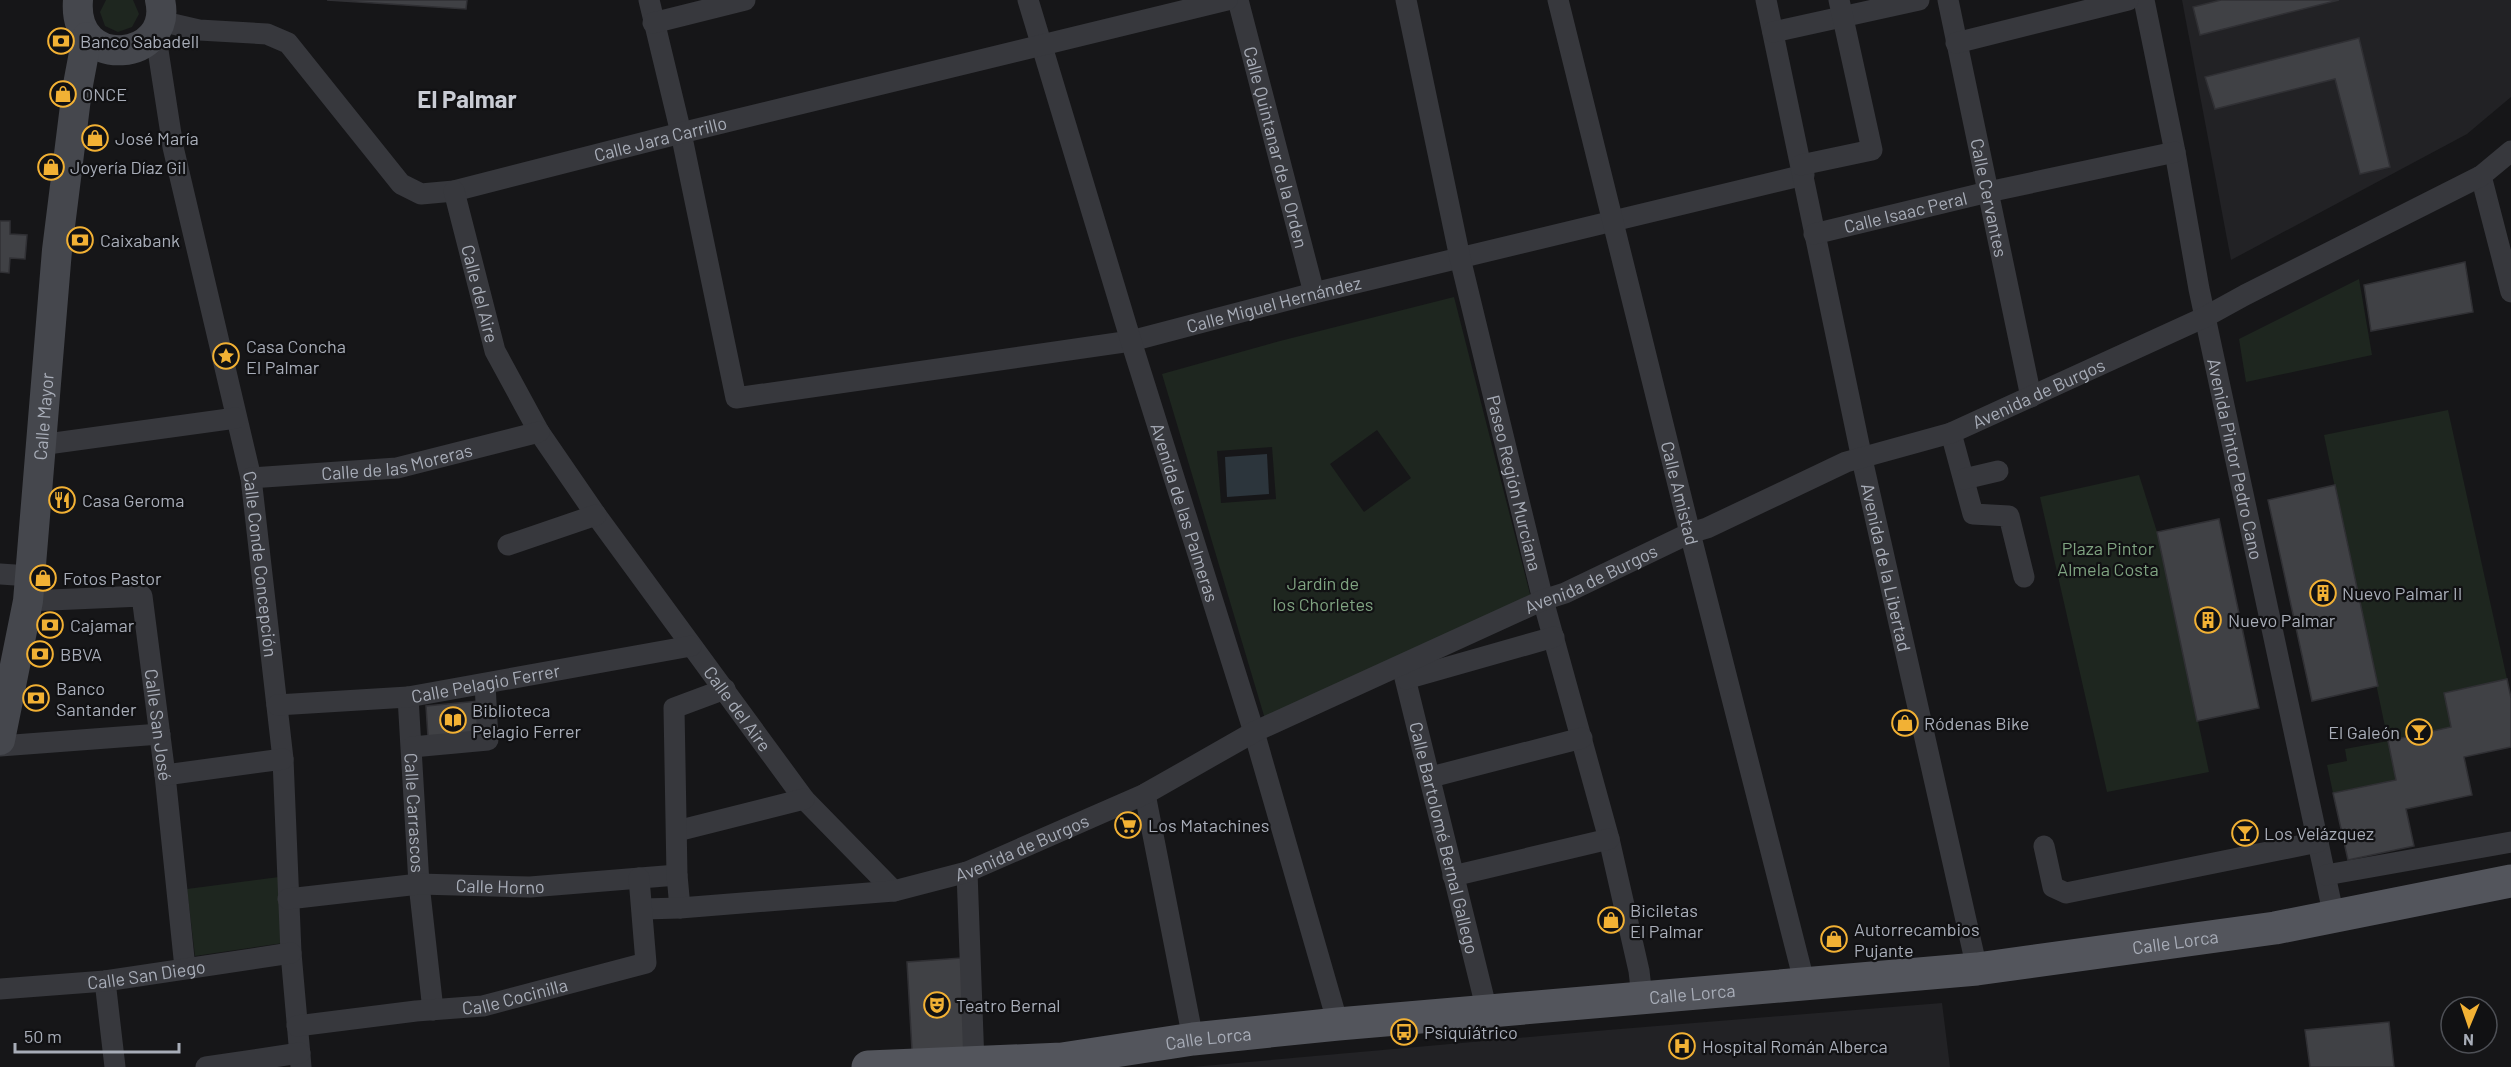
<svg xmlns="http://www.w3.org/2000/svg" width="2511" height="1067" viewBox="0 0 2511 1067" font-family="Barlow,sans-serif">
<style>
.built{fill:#222225}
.green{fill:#1e261f;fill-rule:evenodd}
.water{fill:#2c353c}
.building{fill:#404145;stroke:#303034;stroke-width:1.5}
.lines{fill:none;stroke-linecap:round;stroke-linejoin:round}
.street{stroke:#37383d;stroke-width:21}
.secondary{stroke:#45474d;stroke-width:30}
.primary{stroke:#53555c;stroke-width:33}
.labels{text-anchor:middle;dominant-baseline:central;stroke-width:4.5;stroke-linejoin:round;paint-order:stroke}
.poi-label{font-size:18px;fill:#a8adb8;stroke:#111113;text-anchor:start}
.street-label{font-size:18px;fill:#a8adb8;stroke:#111113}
.park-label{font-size:18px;fill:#7fa381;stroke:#111113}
.district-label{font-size:24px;font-weight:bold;fill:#c9ccd4;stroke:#111113}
</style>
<rect width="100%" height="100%" fill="#161618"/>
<g class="built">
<polygon points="2182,0 2511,0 2511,97 2467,134 2231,260"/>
<polygon points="1942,1003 1950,1067 1192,1067 1608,1030"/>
</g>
<g class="green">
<polygon points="106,0 133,0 139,14 132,27 118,32 105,26 100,12"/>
<polygon points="2359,279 2372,355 2246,382 2239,339"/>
<path d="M1454,297L1531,598L1265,719L1162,374L1280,341ZM1377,430L1411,478L1364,512L1330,464ZM1272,447L1276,499L1221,503L1217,451Z"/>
<polygon points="2448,410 2507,679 2444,693 2451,727 2388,741 2396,780 2333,793 2327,765 2347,761 2345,749 2388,741 2324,435"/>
<polygon points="2139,475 2157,532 2209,772 2107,792 2040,497"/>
<polygon points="279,877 283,943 195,956 187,889"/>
</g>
<polygon class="water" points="1267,454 1269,494 1227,497 1225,457"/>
<g class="building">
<polygon points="327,0 467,0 466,9"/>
<polygon points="2221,0 2339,0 2200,35 2193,7"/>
<polygon points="2359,38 2390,167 2360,174 2335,79 2215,109 2205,77"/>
<polygon points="0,221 10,221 10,234 27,235 25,259 10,258 9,273 0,272"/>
<polygon points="2465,262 2473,312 2371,331 2364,285"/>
<polygon points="2335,485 2378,686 2312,701 2268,500"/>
<polygon points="2219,519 2259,708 2197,721 2157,532"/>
<polygon points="2507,679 2511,698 2511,747 2464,757 2472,795 2406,809 2414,846 2348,860 2333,793 2396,780 2388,741 2451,727 2444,693"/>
<polygon points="479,701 480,734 428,737 426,706"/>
<polygon points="961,958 966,1048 912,1050 907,962"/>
<polygon points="2389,1022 2394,1067 2310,1067 2305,1030"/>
</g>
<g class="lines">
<g class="street">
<path id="s1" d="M649,0L681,133L736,398L1131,341L1314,293L1804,175"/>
<path id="s2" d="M1028,0L1131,341L1254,732L1338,1024"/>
<path id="s3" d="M1238,0L1314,293"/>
<path id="s4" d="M1406,0L1460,258L1543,600L1609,839L1639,971L1642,997"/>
<path id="s5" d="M1558,0L1690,533L1805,985"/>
<path id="s6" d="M1766,0L1862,459L1977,969"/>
<path id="s7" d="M1948,0L2031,397"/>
<path id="s8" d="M2144,0L2175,152L2199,289L2334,917"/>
<path id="s9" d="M160,21L199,30L267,34L288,43L401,184L421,194L454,191L681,133L1227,0"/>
<polyline points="653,23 745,0"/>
<path id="s10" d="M155,31L173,147L251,478L283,759L291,953L301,1067"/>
<polyline points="1773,32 1919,0"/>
<polyline points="1956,43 2128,0"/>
<polyline points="1801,165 1872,150 1839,0"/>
<polyline points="2481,176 2511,292"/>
<path id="s11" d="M454,191L495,351L539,432L596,515L804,799L894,891"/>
<path id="s12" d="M1814,234L1988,192L2175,152"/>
<polyline points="1951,433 1973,514 2009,516 2024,577"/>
<polyline points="40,445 236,418"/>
<path id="s13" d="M251,478L397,468L539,432"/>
<polyline points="1964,479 1998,471"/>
<polyline points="508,545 596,515"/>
<polyline points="0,574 30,576"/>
<path id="s14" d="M28,601L142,596L165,775L185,968"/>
<path id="s15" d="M1402,666L1487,1011"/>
<polyline points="1406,679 1554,637"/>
<path id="s16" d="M408,697L419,884L433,1010"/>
<path id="s17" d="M277,705L408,697L691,646"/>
<polyline points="0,746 160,734"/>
<polyline points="412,747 488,740 485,684"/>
<polyline points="165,775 283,759"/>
<polyline points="1431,777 1582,738"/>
<polyline points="1145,794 1193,1039"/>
<polyline points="677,831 804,799"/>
<polyline points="2044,846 2053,887 2066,893 2318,842"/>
<polyline points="967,872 974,1064"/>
<polyline points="2326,875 2511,842"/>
<polyline points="1453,876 1609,839"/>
<path id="s18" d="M288,899L419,884L530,887L677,875"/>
<polyline points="680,908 677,875 674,708 725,689"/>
<path id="s19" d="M643,909L680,908L894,891L967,872L1145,794L1254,732L1543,600L1565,593L1690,533L1707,528L1846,462L1951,433L2205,317L2245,295L2481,176L2511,151"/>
<polyline points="105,981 115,1067"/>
<path id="s20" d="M0,989L105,981L291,953"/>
<path id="s21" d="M297,1026L416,1011L483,1006L646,963L639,878"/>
<polyline points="206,1067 300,1053"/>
</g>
<g class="secondary">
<path d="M78,0C72,73 174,61 160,0"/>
<path id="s22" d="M0,740L28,601L57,250L77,90L87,37"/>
</g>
<path class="primary" id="s23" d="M868,1067L1062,1059L1193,1039L1338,1024L1977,969L2275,928L2511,881"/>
</g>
<defs>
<g id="bank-ring" transform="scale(1.35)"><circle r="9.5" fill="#111113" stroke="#f2b134" stroke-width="1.5"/><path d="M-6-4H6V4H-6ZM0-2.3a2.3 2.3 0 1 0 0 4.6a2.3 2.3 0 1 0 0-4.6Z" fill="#f2b134"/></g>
<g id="shop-ring" transform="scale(1.35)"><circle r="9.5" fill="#111113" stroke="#f2b134" stroke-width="1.5"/><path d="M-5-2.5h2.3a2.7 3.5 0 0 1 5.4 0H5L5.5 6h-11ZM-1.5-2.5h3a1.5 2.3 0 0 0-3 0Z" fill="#f2b134"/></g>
<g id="sight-ring" transform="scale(1.35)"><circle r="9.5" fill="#111113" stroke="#f2b134" stroke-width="1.5"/><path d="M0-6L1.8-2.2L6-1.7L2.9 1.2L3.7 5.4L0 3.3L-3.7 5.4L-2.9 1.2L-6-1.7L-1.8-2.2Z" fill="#f2b134"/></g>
<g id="restaurant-ring" transform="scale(1.35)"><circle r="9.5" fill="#111113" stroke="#f2b134" stroke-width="1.5"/><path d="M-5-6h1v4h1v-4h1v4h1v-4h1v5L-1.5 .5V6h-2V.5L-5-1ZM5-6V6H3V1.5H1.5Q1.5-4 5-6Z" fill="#f2b134"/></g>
<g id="building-ring" transform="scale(1.35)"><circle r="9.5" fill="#111113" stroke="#f2b134" stroke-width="1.5"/><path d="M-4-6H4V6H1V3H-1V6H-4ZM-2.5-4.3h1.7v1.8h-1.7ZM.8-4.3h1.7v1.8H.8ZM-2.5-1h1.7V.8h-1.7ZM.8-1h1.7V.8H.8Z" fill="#f2b134"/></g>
<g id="library-ring" transform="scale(1.35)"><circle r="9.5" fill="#111113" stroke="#f2b134" stroke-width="1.5"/><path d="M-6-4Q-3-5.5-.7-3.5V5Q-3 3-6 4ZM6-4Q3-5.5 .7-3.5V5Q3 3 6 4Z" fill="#f2b134"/></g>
<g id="bar-ring" transform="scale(1.35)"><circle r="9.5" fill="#111113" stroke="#f2b134" stroke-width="1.5"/><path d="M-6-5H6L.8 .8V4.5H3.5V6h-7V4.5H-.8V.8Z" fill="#f2b134"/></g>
<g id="supermarket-ring" transform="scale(1.35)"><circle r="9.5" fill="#111113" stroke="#f2b134" stroke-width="1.5"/><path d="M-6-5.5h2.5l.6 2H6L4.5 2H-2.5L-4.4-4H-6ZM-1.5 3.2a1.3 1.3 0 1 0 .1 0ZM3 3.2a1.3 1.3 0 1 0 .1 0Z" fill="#f2b134"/></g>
<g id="theatre-ring" transform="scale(1.35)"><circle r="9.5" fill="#111113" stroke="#f2b134" stroke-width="1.5"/><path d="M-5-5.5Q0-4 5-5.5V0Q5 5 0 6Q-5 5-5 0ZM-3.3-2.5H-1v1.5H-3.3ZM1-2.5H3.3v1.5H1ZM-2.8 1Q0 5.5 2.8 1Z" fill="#f2b134"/></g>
<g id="bus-ring" transform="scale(1.35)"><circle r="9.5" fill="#111113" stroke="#f2b134" stroke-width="1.5"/><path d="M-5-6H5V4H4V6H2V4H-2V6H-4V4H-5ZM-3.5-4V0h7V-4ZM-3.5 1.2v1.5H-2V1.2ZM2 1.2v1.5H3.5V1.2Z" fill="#f2b134"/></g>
<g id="hospital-ring" transform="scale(1.35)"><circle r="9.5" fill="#111113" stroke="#f2b134" stroke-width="1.5"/><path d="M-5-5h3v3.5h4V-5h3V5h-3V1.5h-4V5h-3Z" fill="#f2b134"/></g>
</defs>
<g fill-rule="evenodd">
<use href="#bank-ring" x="61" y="41"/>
<use href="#shop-ring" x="63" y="94"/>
<use href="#shop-ring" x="95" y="138"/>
<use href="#shop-ring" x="51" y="167"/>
<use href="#bank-ring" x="80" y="240"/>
<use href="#sight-ring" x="226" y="356"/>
<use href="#restaurant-ring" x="62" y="500"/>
<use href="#shop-ring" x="43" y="578"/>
<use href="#building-ring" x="2323" y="593"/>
<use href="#building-ring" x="2208" y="620"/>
<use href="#bank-ring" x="50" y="625"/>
<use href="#bank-ring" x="40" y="654"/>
<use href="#bank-ring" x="36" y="698"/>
<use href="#library-ring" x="453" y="720"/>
<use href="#shop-ring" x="1905" y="723"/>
<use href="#bar-ring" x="2419" y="732"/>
<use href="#supermarket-ring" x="1128" y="825"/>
<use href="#bar-ring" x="2245" y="833"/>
<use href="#shop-ring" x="1611" y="920"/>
<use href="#shop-ring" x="1834" y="939"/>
<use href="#theatre-ring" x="937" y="1005"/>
<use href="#bus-ring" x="1404" y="1032"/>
<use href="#hospital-ring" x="1682" y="1046"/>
</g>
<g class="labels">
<g class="poi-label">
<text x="80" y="41">Banco Sabadell</text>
<text x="82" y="94">ONCE</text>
<text x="115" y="138">José María</text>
<text x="70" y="167">Joyería Díaz Gil</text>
<text x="100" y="240">Caixabank</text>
<text x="246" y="346">Casa Concha<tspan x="246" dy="21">El Palmar</tspan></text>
<text x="82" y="500">Casa Geroma</text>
<text x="63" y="578">Fotos Pastor</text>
<text x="2342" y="593">Nuevo Palmar II</text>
<text x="2228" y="620">Nuevo Palmar</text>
<text x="70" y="625">Cajamar</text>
<text x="60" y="654">BBVA</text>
<text x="56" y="688">Banco<tspan x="56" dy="21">Santander</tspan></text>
<text x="472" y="710">Biblioteca<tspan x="472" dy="21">Pelagio Ferrer</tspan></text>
<text x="1924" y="723">Ródenas Bike</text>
<text x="2400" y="732" text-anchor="end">El Galeón</text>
<text x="1148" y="825">Los Matachines</text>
<text x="2264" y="833">Los Velázquez</text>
<text x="1630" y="910">Biciletas<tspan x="1630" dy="21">El Palmar</tspan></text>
<text x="1854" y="929">Autorrecambios<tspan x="1854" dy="21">Pujante</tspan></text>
<text x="956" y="1005">Teatro Bernal</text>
<text x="1424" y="1032">Psiquiátrico</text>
<text x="1702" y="1046">Hospital Román Alberca</text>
</g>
<g class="street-label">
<text stroke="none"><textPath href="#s9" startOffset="580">Calle Jara Carrillo</textPath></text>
<text stroke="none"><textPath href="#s3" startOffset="152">Calle Quintanar de la Orden</textPath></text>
<text stroke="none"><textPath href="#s7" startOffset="202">Calle Cervantes</textPath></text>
<text stroke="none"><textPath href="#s12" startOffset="94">Calle Isaac Peral</textPath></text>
<text stroke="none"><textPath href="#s11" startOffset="106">Calle del Aire</textPath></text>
<text stroke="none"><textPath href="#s1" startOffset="954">Calle Miguel Hernández</textPath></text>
<text stroke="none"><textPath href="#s19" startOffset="1503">Avenida de Burgos</textPath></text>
<text stroke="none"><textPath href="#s22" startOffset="327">Calle Mayor</textPath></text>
<text stroke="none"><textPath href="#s8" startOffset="468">Avenida Pintor Pedro Cano</textPath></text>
<text stroke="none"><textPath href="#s13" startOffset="147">Calle de las Moreras</textPath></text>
<text stroke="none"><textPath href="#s4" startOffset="495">Paseo Región Murciana</textPath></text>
<text stroke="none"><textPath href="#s5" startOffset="508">Calle Amistad</textPath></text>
<text stroke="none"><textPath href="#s2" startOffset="536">Avenida de las Palmeras</textPath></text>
<text stroke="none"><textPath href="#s10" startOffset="544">Calle Conde Concepción</textPath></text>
<text stroke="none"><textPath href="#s6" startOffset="580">Avenida de la Libertad</textPath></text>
<text stroke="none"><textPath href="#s19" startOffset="1017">Avenida de Burgos</textPath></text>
<text stroke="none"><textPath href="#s17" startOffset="210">Calle Pelagio Ferrer</textPath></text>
<text stroke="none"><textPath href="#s11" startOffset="598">Calle del Aire</textPath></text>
<text stroke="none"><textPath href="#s14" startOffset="244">Calle San José</textPath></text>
<text stroke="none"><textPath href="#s16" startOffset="116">Calle Carrascos</textPath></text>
<text stroke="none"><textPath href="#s15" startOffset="177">Calle Bartolomé Bernal Gallego</textPath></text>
<text stroke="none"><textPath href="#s19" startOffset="387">Avenida de Burgos</textPath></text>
<text stroke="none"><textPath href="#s18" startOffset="213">Calle Horno</textPath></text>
<text stroke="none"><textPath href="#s23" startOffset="1314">Calle Lorca</textPath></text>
<text stroke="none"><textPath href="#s20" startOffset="147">Calle San Diego</textPath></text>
<text stroke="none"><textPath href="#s23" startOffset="828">Calle Lorca</textPath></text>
<text stroke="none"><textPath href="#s21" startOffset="220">Calle Cocinilla</textPath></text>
<text stroke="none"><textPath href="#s23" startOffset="342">Calle Lorca</textPath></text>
</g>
<g class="park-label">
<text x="2108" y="548">Plaza Pintor<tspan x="2108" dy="21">Almela Costa</tspan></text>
<text x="1323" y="583">Jardín de<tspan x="1323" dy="21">los Chorletes</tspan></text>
</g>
<g class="district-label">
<text x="467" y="98">El Palmar</text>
</g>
</g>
<g transform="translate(2469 1025) rotate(182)"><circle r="28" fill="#111113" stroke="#4d4f55" stroke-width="1.5"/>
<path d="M0-4.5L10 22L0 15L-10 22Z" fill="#f2b134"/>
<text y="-9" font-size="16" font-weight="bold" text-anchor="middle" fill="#a8adb8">N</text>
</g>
<path d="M15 1043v9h164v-9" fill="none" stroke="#a8adb8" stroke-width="3"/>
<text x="24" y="1043" font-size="18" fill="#a8adb8" stroke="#111113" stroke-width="4.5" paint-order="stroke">50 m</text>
</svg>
